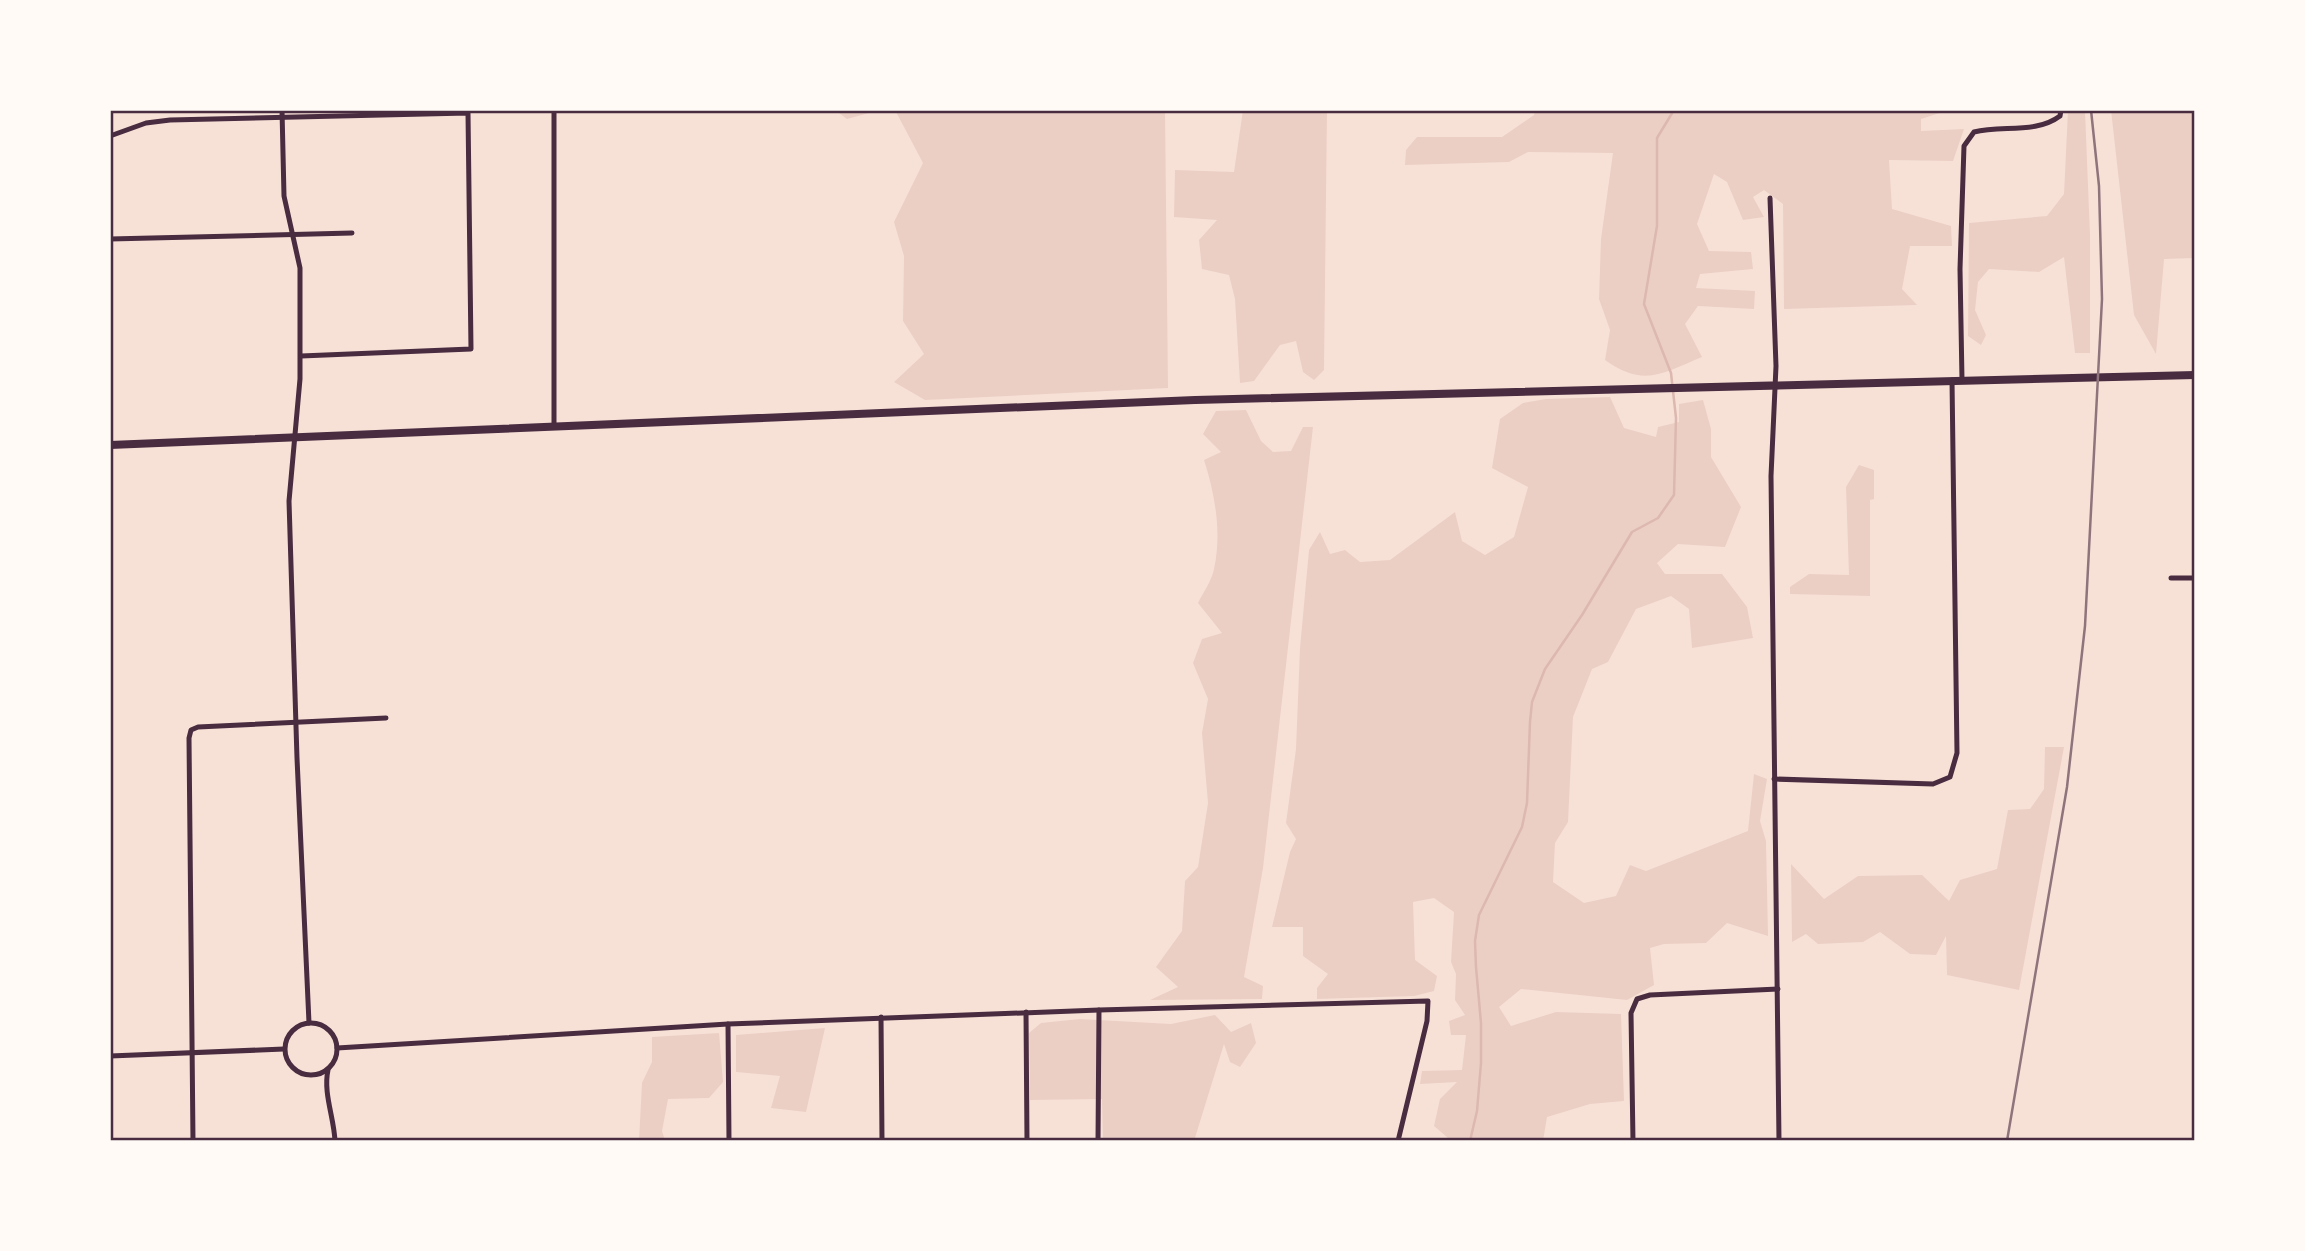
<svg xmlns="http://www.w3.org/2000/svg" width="2305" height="1251" viewBox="0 0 2305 1251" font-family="Roboto,sans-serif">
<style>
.green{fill:#ebcfc5}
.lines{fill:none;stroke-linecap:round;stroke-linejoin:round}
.stream{stroke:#dcb8b0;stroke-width:2.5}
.minor{stroke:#4a2c40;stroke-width:5}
.secondary{stroke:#4a2c40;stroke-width:8}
.rail{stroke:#8f747c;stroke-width:2.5}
.neatline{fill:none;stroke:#4a2c40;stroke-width:2.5}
</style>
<rect width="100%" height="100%" fill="#f7e1d7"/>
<g class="green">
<polygon points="835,110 880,110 847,119"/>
<polygon points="895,110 1165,110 1168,388 925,400 894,382 924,354 903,321 904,256 894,222 923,163"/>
<polygon points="1243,110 1327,110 1324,370 1314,380 1303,372 1296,341 1280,345 1254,381 1240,383 1235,299 1229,275 1202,269 1199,240 1217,220 1174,217 1175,170 1234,172"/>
<path d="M1535,110H1949L1921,119V131L1964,129L1953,161L1889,160L1892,209L1951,226L1952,246H1910L1902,289L1917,305L1784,309L1783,204L1764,190L1753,197L1764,217L1743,220L1727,182L1714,174L1697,224L1709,251L1751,252L1753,269L1700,274L1696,288L1755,291L1754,309L1698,306L1685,324L1702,357C1663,373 1644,388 1605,360L1610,330L1599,299L1601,239L1613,153L1528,152L1509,162L1405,165L1406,150L1417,137H1502L1534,115Z"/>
<polygon points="2068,110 2085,111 2090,235 2090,353 2075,353 2064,257 2039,272 1989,269 1978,282 1975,310 1986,335 1981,345 1968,336 1969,223 2047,216 2064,194"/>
<polygon points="2111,110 2195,110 2195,258 2164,259 2156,354 2134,315"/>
<polygon points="1610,397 1624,428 1656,437 1658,427 1679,422 1679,404 1703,400 1711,429 1711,457 1741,507 1725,547 1678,544 1657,563 1665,574 1722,574 1747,607 1753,638 1692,648 1689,609 1671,596 1636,609 1608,662 1592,669 1573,717 1568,822 1555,843 1553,882 1584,903 1616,896 1630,865 1646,871 1748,831 1754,774 1767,779 1760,821 1766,841 1768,936 1727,923 1706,943 1664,944 1650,948 1654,985 1627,1000 1521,989 1499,1007 1511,1026 1556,1012 1621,1014 1624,1101 1590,1104 1547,1117 1543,1141 1446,1141 1448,1138 1434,1126 1440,1099 1457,1082 1420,1084 1422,1071 1462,1070 1466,1035 1451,1035 1449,1021 1465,1015 1455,1000 1456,974 1451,962 1454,912 1434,898 1413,902 1415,960 1437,976 1434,991 1414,996 1317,999 1317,988 1328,974 1303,956 1303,927 1272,927 1290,852 1296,839 1286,823 1296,749 1300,648 1309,550 1320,532 1330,554 1345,550 1360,562 1390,560 1455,512 1462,541 1485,555 1514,537 1528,487 1492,468 1500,419 1523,403 1546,399"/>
<path d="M1246,410L1261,441L1273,452L1291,451L1303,427H1313L1263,868L1244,977L1263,986L1262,999L1150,1000L1178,987L1156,967L1182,931L1185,881L1198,867L1208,803L1202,733L1208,699L1193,663L1202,639L1222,633L1198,603C1203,593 1212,580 1214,569C1222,533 1215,494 1204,460L1221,452L1203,434L1216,411Z"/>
<polygon points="1859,465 1874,470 1874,499 1870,500 1870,596 1790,594 1790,587 1809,574 1849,575 1846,487"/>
<polygon points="2045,747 2064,747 2019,990 1947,975 1946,936 1936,955 1910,954 1880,932 1863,942 1818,944 1806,934 1792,942 1791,864 1824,899 1858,876 1922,875 1949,901 1960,880 1997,869 2008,810 2030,809 2044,789"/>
<polygon points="1215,1015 1231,1032 1251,1023 1256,1043 1240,1067 1230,1062 1224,1044 1194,1141 1103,1141 1102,1099 1030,1100 1029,1033 1041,1023 1080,1019 1171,1024"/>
<polygon points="825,1028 806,1112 771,1108 780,1076 736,1072 736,1035"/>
<polygon points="719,1033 723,1082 709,1098 668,1099 662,1131 665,1141 639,1141 642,1083 652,1062 652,1037"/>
</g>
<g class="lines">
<polyline class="stream" points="1470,1141 1477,1111 1481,1063 1481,1023 1476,967 1475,941 1479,915 1522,827 1527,803 1530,722 1532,702 1545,669 1582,615 1632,532 1658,518 1674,495 1676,418 1671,373 1644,304 1657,226 1657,138 1674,110"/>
<g class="minor">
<polyline points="282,110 284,196 300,268 300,379 289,501 297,758 309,1023"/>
<polyline points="554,110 554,427"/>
<polyline points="110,136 146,123 170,120 468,113 471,349 301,356"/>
<polyline points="1770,198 1776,366 1771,476 1779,1141"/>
<polyline points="110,239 352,233"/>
<path d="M1962,380L1960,269L1964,146L1974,132C2003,125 2036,134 2060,116L2061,110"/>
<polyline points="2171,578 2195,578"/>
<polyline points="1774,779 1933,784 1950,777 1957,753 1952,380"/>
<polyline points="1026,1012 1027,1141"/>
<polyline points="881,1017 882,1141"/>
<circle cx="311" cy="1049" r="26"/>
<polyline points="728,1024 729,1141"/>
<polyline points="337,1048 728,1024 1099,1010 1428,1001 1427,1021 1398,1141"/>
<polyline points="110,1056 284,1049"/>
<path d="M328,1070C323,1093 334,1117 335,1141"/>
<polyline points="193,1141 189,738 191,730 198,727 386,718"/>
<polyline points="1098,1141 1099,1010"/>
<polyline points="1633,1141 1631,1013 1637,999 1650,995 1778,989"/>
</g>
<polyline class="secondary" points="110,445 1195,400 2195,375"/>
<polyline class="rail" points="2007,1141 2067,787 2085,626 2102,299 2099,186 2091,110"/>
</g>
<rect width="2305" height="1251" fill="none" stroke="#fffaf5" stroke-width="224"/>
<rect x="112" y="112" width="2081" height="1027" class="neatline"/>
</svg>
